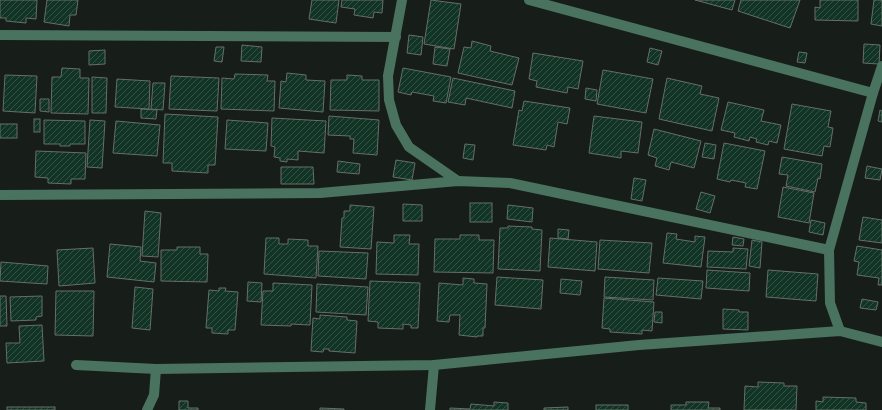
<svg xmlns="http://www.w3.org/2000/svg" width="882" height="410" viewBox="0 0 882 410" font-family="Raleway,sans-serif">
<style>
.building{fill:url(#building-hatch);stroke:#666e69}
.lines{fill:none;stroke-linecap:round;stroke-linejoin:round}
.street{stroke:#4a735f;stroke-width:10}
</style>
<defs>
<pattern id="building-hatch" width="6" height="6" patternUnits="userSpaceOnUse"><rect width="6" height="6" fill="#113425"/><path d="M-1 1l2-2M0 6l6-6M5 7l2-2" fill="none" stroke="#345245"/></pattern>
</defs>
<rect width="100%" height="100%" fill="#171e1a"/>
<g class="building">
<polygon points="0,0 37,0 36,19 26,18 26,23 6,21 6,18 0,18"/>
<polygon points="47,0 78,0 76,15 70,15 69,26 44,22"/>
<polygon points="312,0 339,0 336,23 309,19"/>
<polygon points="342,0 383,0 382,13 374,12 373,18 354,15 355,9 341,7"/>
<polygon points="431,0 461,4 454,49 424,44"/>
<polygon points="695,0 735,0 732,10"/>
<polygon points="741,0 800,0 790,28 738,11"/>
<polygon points="820,0 858,0 858,21 815,20 815,7 820,8"/>
<polygon points="874,0 882,0 882,26 871,24"/>
<polygon points="409,35 423,37 421,55 407,53"/>
<polygon points="472,41 491,46 490,51 519,58 512,85 458,73 464,47 471,48"/>
<polygon points="864,44 880,45 879,64 863,63"/>
<polygon points="242,45 262,47 261,62 241,61"/>
<polygon points="216,47 224,47 222,62 214,61"/>
<polygon points="435,47 450,49 447,66 433,64"/>
<polygon points="650,48 662,51 658,65 647,62"/>
<polygon points="105,50 105,64 89,65 89,51"/>
<polygon points="799,52 807,53 805,63 797,62"/>
<polygon points="533,53 583,61 578,89 568,87 567,93 536,87 537,81 529,79"/>
<polygon points="62,68 80,69 80,78 89,78 88,114 51,113 52,77 61,77"/>
<polygon points="403,68 451,77 446,103 433,101 434,96 412,92 411,95 398,92"/>
<polygon points="603,70 653,79 646,113 597,104"/>
<polygon points="287,73 306,75 306,80 325,81 323,112 279,108 281,81 286,82"/>
<polygon points="235,74 268,75 267,81 275,81 274,111 221,109 222,78 234,79"/>
<polygon points="5,75 37,76 35,113 3,111"/>
<polygon points="347,75 362,76 362,80 379,80 379,111 330,110 331,80 347,80"/>
<polygon points="171,76 219,78 217,111 169,109"/>
<polygon points="92,77 107,78 106,113 92,113"/>
<polygon points="453,78 515,91 512,108 466,98 465,105 448,102"/>
<polygon points="667,78 702,86 700,94 719,98 712,131 659,119"/>
<polygon points="117,79 150,81 149,109 115,107"/>
<polygon points="153,83 165,83 163,110 151,109"/>
<polygon points="586,88 597,90 596,101 585,99"/>
<polygon points="40,99 49,99 49,112 40,111"/>
<polygon points="524,101 570,108 567,124 558,122 554,147 547,145 546,150 513,145 519,110 522,111"/>
<polygon points="728,102 764,110 761,121 781,125 777,143 769,141 768,145 756,142 757,139 750,137 749,141 734,137 735,133 721,130"/>
<polygon points="792,104 831,111 828,127 833,128 830,147 824,146 822,156 784,149"/>
<polygon points="141,109 157,110 156,119 141,118"/>
<polygon points="880,110 882,111 882,122 878,121"/>
<polygon points="165,114 218,117 215,165 208,165 208,173 172,171 172,163 163,163"/>
<polygon points="329,116 379,120 377,155 353,153 354,139 350,139 350,136 328,135"/>
<polygon points="594,116 642,122 638,153 621,151 621,158 589,153"/>
<polygon points="272,118 326,121 324,153 298,151 298,160 287,159 287,162 280,161 280,158 274,157 275,147 271,146"/>
<rect x="34" y="119" width="6" height="13"/>
<polygon points="44,120 85,121 85,144 70,144 70,146 60,146 60,144 44,144"/>
<polygon points="90,120 105,121 102,168 87,167"/>
<polygon points="227,120 268,123 266,151 225,149"/>
<polygon points="116,121 160,125 157,156 113,153"/>
<rect x="0" y="124" width="17" height="14"/>
<polygon points="654,129 701,141 694,168 671,162 669,170 655,166 657,158 648,155"/>
<polygon points="705,143 716,145 714,159 702,157"/>
<polygon points="724,143 765,151 757,189 745,187 746,183 731,180 730,182 717,179"/>
<polygon points="465,144 475,145 473,160 463,158"/>
<polygon points="36,151 86,153 85,179 71,179 71,184 48,183 48,178 35,177"/>
<polygon points="782,157 822,164 820,179 818,178 815,192 786,186 788,175 779,174"/>
<polygon points="396,160 415,163 412,180 393,177"/>
<polygon points="338,161 360,164 359,174 337,172"/>
<polygon points="867,166 882,169 880,180 865,178"/>
<polygon points="281,167 313,167 314,184 281,184"/>
<polygon points="634,178 646,180 642,201 631,199"/>
<polygon points="783,187 814,193 809,223 778,217"/>
<polygon points="701,192 715,196 710,213 696,209"/>
<rect x="470" y="203" width="22" height="19"/>
<polygon points="403,204 422,205 422,221 403,221"/>
<polygon points="350,205 374,207 371,249 340,247 342,218 344,218 344,211 350,211"/>
<polygon points="508,205 533,208 532,222 507,219"/>
<polygon points="145,211 161,213 158,257 142,256"/>
<polygon points="863,217 882,220 882,243 859,240"/>
<polygon points="811,220 825,223 823,235 809,232"/>
<polygon points="508,226 532,227 532,229 542,230 540,271 498,269 500,228 508,228"/>
<polygon points="558,229 569,230 568,239 558,238"/>
<polygon points="667,233 677,234 676,239 695,242 695,236 705,237 701,267 663,263"/>
<polygon points="394,235 410,235 409,244 419,244 418,275 376,274 377,242 394,243"/>
<polygon points="460,235 479,235 479,240 494,240 493,273 434,272 435,239 460,239"/>
<polygon points="733,237 744,239 743,246 732,245"/>
<polygon points="266,238 279,238 279,244 288,244 288,239 308,240 308,246 318,246 316,278 264,274"/>
<polygon points="550,238 597,242 595,271 548,267"/>
<polygon points="600,240 652,243 649,273 598,269"/>
<polygon points="752,240 762,242 760,268 749,266"/>
<polygon points="110,244 141,247 140,261 156,263 154,282 107,277"/>
<polygon points="857,246 882,250 882,285 878,285 879,278 857,275 859,262 854,261"/>
<polygon points="177,247 200,247 200,254 208,254 207,282 161,281 161,250 177,250"/>
<polygon points="93,248 95,283 59,286 57,250"/>
<polygon points="733,248 748,249 746,269 707,267 708,251 733,252"/>
<polygon points="319,251 368,253 366,279 318,276"/>
<polygon points="1,262 48,266 47,284 0,281"/>
<polygon points="707,270 750,273 749,291 706,288"/>
<polygon points="768,270 818,274 816,301 766,297"/>
<polygon points="497,277 543,280 541,309 495,305"/>
<polygon points="605,277 654,280 653,300 604,297"/>
<polygon points="463,278 474,279 474,283 487,284 485,328 483,328 483,336 477,336 477,337 459,335 460,315 450,315 449,322 437,321 439,283 463,285"/>
<polygon points="658,278 703,281 701,299 656,295"/>
<polygon points="561,279 582,281 580,295 560,293"/>
<polygon points="370,281 420,283 418,328 411,328 411,325 403,324 403,329 378,328 378,322 368,321"/>
<polygon points="248,282 262,283 261,302 247,301"/>
<polygon points="273,283 312,285 310,325 291,324 291,326 261,325 263,291 273,291"/>
<polygon points="317,284 368,287 366,315 316,312"/>
<polygon points="135,287 153,289 150,330 132,328"/>
<polygon points="219,288 226,288 225,291 238,292 235,330 228,330 228,334 212,333 212,328 206,328 209,290 219,291"/>
<polygon points="56,291 94,291 93,336 55,335"/>
<polygon points="0,296 6,296 7,326 0,326"/>
<polygon points="42,296 42,316 36,317 36,320 11,321 10,297"/>
<polygon points="604,298 654,302 652,331 642,330 642,334 610,332 610,329 602,328"/>
<polygon points="862,299 878,302 876,310 860,308"/>
<polygon points="723,309 739,310 739,312 748,312 748,330 723,329"/>
<polygon points="655,312 662,312 662,323 654,322"/>
<polygon points="320,315 347,317 347,320 357,321 355,353 329,351 329,349 324,349 323,352 311,351 313,318 320,319"/>
<polygon points="42,325 44,361 7,363 6,343 20,343 19,326"/>
<polygon points="758,382 784,383 784,386 797,386 796,410 744,410 745,386 758,387"/>
<polygon points="823,397 856,398 856,402 866,403 866,410 816,410 816,401 823,402"/>
<polygon points="179,401 188,401 188,408 198,408 198,410 179,410"/>
<polygon points="494,402 508,403 508,410 450,410 450,408 470,409 471,404 494,406"/>
<polygon points="686,402 709,402 708,408 720,408 720,410 671,410 671,405 686,405"/>
<rect x="596" y="405" width="32" height="5"/>
<rect x="7" y="407" width="48" height="3"/>
<polygon points="568,407 568,410 544,410 544,408"/>
<polygon points="320,408 344,409 344,410 320,410"/>
</g>
<g class="lines">
<g class="street">
<polyline points="402,0 388,76 389,100 396,125 409,147 458,181"/>
<polyline points="529,0 873,93 829,250 830,303 840,331"/>
<polyline points="0,35 396,37"/>
<polyline points="873,93 882,66"/>
<polyline points="0,195 320,193 458,181 510,183 829,250"/>
<polyline points="76,365 156,369 434,365 639,345 840,331 882,342"/>
<polyline points="147,410 154,395 156,369"/>
<polyline points="430,410 434,365"/>
</g>
</g>
</svg>
